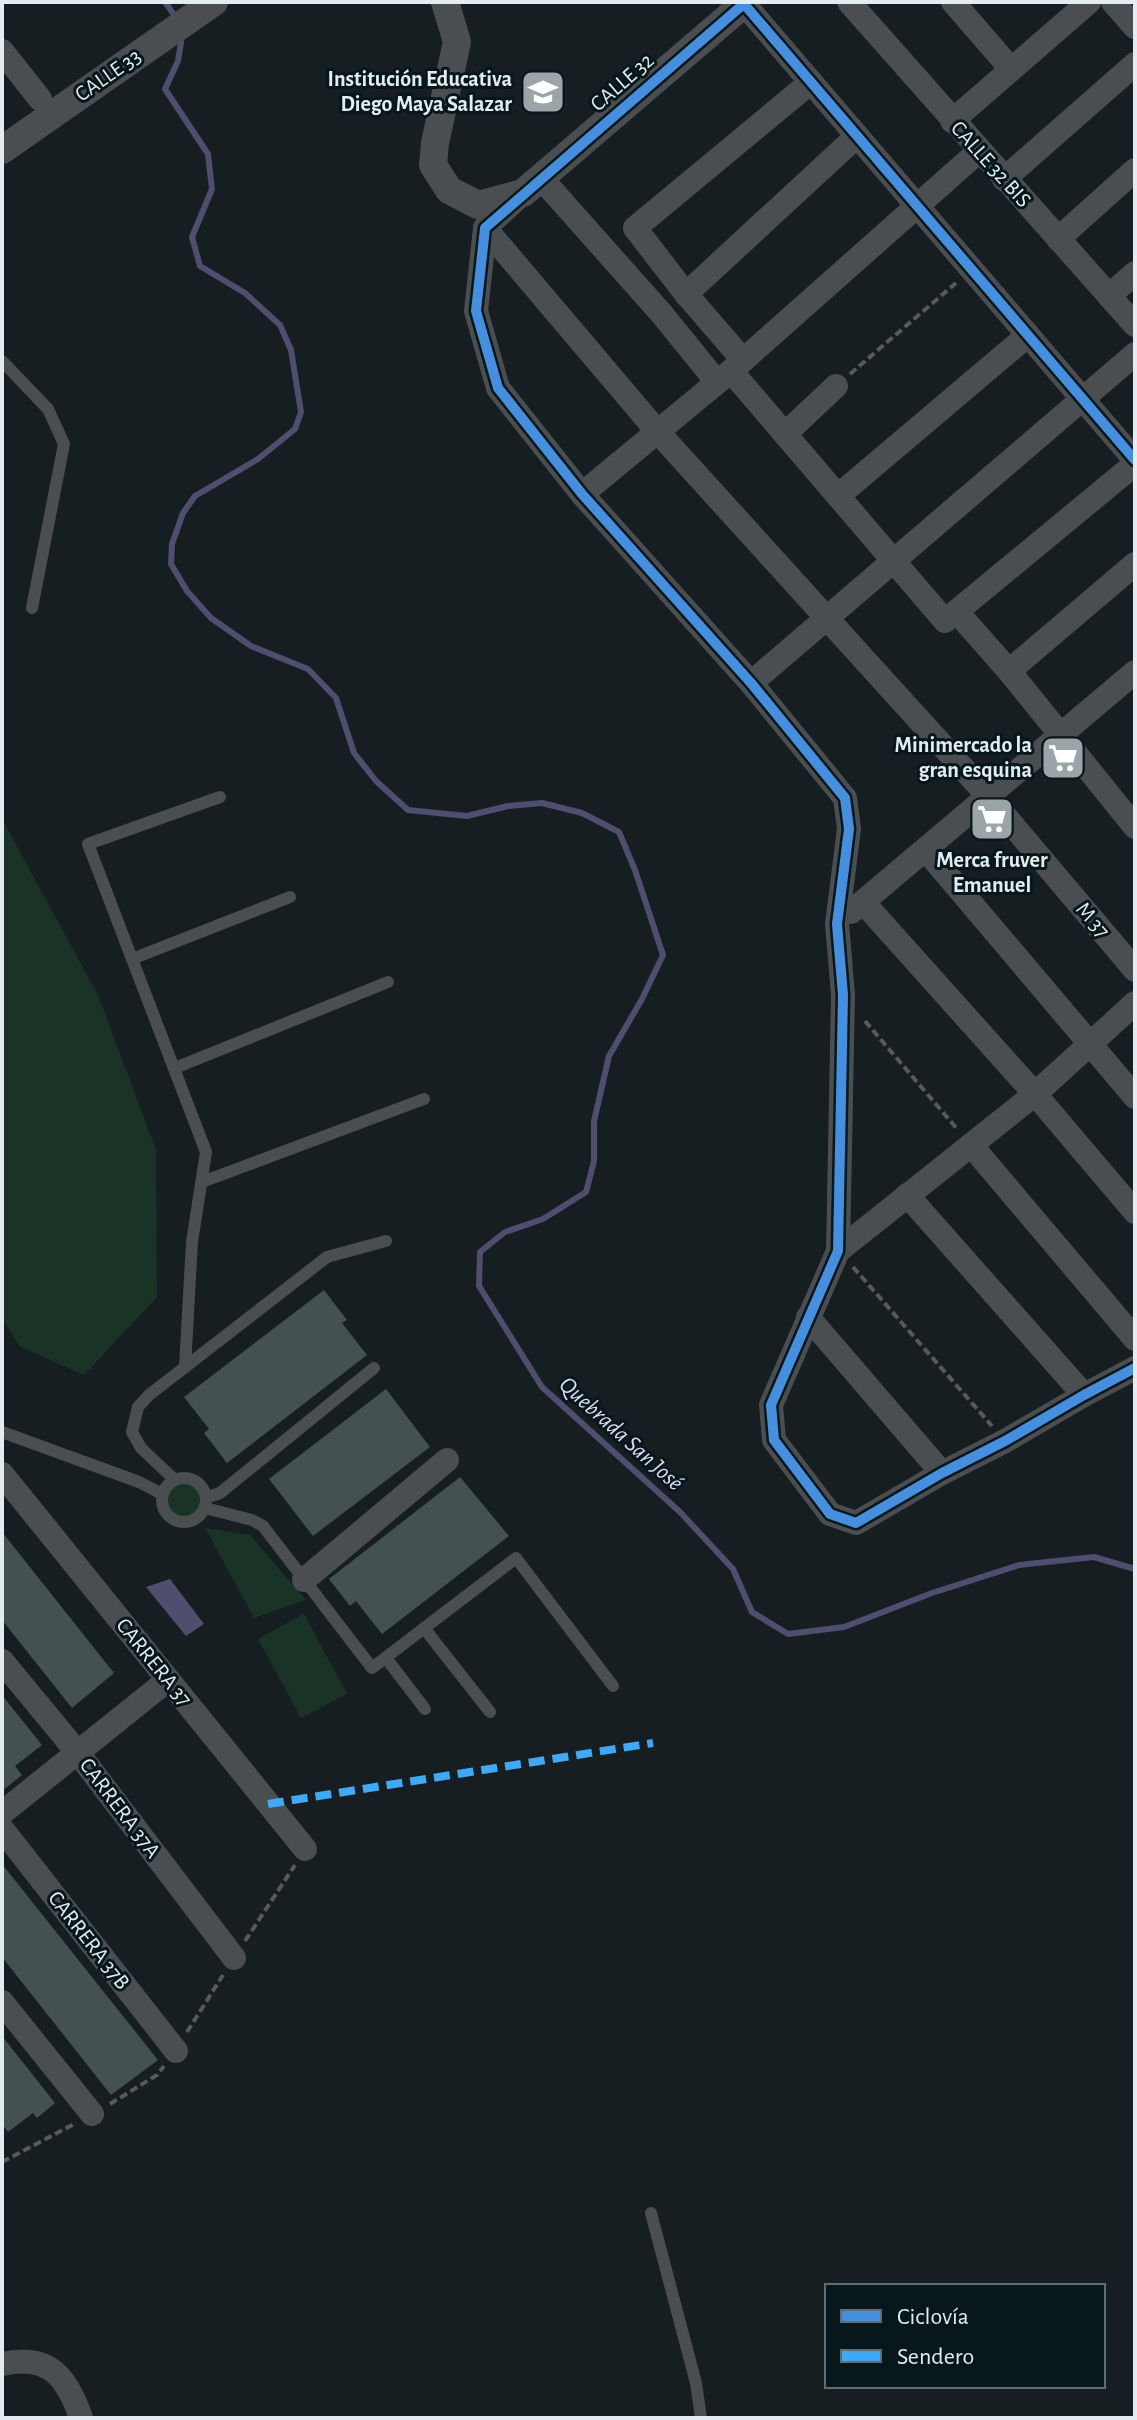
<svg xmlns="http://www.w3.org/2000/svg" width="1137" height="2420" viewBox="0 0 1137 2420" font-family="'Alegreya Sans',sans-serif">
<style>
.green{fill:#193426}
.water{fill:#504e6e}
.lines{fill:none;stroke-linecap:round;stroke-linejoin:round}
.stream{stroke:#504e6e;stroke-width:6}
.building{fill:#435151}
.path{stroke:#565a5c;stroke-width:4;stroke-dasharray:8 4;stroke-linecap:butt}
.service{stroke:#4b4e50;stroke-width:12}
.minor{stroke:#4b4e50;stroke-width:24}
.tertiary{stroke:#4b4e50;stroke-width:28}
.quiet{stroke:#3fa9f5;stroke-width:8;stroke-dasharray:16 8;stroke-linecap:butt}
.cycleway-casing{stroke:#08171c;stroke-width:15}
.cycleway{stroke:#468fdf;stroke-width:10}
.labels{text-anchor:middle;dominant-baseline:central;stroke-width:6;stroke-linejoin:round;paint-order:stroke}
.street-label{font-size:22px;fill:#e3edf1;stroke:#08171c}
.poi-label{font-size:22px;font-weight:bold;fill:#e3edf1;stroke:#08171c;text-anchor:end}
.water-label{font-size:24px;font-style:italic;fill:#dddcf5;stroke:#08171c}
</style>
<rect width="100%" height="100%" fill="#161e21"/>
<g class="green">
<polygon points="2,819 98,995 156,1150 157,1297 84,1375 19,1346 2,1318"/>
<circle cx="184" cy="1500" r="22"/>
<polygon points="205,1528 250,1535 306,1600 254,1618"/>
<polygon points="304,1614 347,1694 301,1718 258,1639"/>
</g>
<polygon class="water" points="170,1579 204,1624 186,1636 146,1587"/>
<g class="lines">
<g class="stream">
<polyline points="165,2 177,19"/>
<polyline points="182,36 178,61 165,89 208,154 212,189 192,237 200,266 245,293 280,325 291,350 301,412 295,429 258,459 195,496 183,513 172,544 171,564 187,591 211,618 251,646 308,669 336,698 354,753 376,781 408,810 467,816 508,806 542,803 582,813 619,832 635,870 663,955 642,999 609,1056 594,1121 594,1161 586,1192 543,1219 505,1232 480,1252 479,1286 542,1387 680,1512 733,1569 752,1612 788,1634 844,1627 932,1593 1019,1565 1094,1557 1135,1569"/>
</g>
</g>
<g class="building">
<polygon points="324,1290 347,1320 342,1323 367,1355 227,1463 204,1433 209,1429 184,1397"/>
<polygon points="386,1389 430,1447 313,1536 269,1479"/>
<polygon points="460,1477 509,1536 382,1634 356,1601 350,1606 329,1579"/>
<polygon points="2,1532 114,1673 72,1708 2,1620"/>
<polygon points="2,1695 42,1745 15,1766 22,1775 2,1791"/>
<polygon points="2,1864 158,2060 111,2095 2,1957"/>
<polygon points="2,2036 55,2103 37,2118 33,2113 8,2132 2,2124"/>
</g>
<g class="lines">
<g class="path">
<polyline points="850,374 956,283"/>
<polyline points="865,1021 958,1130"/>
<polyline points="853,1267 992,1426"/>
<polyline points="245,1941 295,1865"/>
<polyline points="187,2032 223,1975"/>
<polyline points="110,2104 157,2075 164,2066"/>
<polyline points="2,2162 74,2124"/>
</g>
<g class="service">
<polyline points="2,361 48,409 64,444 32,608"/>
<polyline points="132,959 290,897"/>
<polyline points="175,1068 388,982"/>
<polyline points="202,1182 424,1099"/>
<polyline points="185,1367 192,1242 206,1152 88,844 220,797"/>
<polyline points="2,1432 139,1482 162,1494"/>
<circle cx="184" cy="1500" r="22"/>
<polyline points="175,1480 141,1448 132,1432 138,1407 149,1395 327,1257 386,1241"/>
<polyline points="206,1498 220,1493 374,1368"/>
<polyline points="205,1508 252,1520 263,1526 372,1668 516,1558 613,1686"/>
<polyline points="424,1628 490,1712"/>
<polyline points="386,1658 425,1709"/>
<polyline points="651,2213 696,2383 701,2418"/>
</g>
<g class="minor">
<polyline points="849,2 1135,325"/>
<polyline points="953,2 1011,69"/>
<polyline points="1113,2 1135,27"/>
<polyline points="744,4 1135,460"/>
<polyline points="2,51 40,99"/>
<polyline points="952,121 1089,2"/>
<polyline points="541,178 661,313 717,382"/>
<polyline points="1004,179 1135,64"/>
<polyline points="523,193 485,228 476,311 498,388 582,494 751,683 845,798 849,829 837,924 843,995 838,1251 771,1405 774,1440 830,1514 856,1523 942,1473 1005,1441 1084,1395 1135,1368"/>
<polyline points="485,228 657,431 989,797 1135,970"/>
<polyline points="1058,239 1135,170"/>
<polyline points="686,294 857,136"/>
<polyline points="1109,296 1135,273"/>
<polyline points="743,360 686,294 635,228 811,82"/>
<polyline points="731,371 945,621 1135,464"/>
<polyline points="785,434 836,386"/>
<polyline points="582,494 731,371 979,151"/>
<polyline points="838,496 1028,335"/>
<polyline points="957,612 1009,671 1135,827"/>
<polyline points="1009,671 1135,564"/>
<polyline points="751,683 1135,354"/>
<polyline points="926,850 1135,1097"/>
<polyline points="863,902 1035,1094 1135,1212"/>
<polyline points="851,912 1135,672"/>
<polyline points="971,1145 1135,1339"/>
<polyline points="907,1195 1084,1395"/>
<polyline points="838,1251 1035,1094 1135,1003"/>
<polyline points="808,1317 942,1473"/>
<polyline points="2,1474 305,1849"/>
<polyline points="304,1580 447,1460"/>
<polyline points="2,1661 78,1753 234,1958"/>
<polyline points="2,1813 168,1680"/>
<polyline points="2,1829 176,2051"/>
<polyline points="2,2002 92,2114"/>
<path d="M2,2364C49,2353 67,2377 81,2418"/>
</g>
<g class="tertiary">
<polyline points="445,2 457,42 435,143 433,165 449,190 478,205 523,193 746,2"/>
<polyline points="2,150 214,2"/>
</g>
<polyline class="quiet" points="268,1804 653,1743"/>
<g class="cycleway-casing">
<g id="cycleway">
<polyline points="746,2 485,228 476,311 498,388 582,494 751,683 845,798 849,829 837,924 843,995 838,1251 771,1405 774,1440 830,1514 856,1523 942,1473 1005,1441 1084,1395 1135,1368"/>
<polyline points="744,4 1135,460"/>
</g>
</g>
<use href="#cycleway" class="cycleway"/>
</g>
<defs>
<g id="school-square" transform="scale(2.3)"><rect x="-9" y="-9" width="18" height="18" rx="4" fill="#9ba5a8" stroke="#08171c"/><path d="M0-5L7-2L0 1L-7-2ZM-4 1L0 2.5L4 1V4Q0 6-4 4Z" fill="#fff"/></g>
<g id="supermarket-square" transform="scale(2.3)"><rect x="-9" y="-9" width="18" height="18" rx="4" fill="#9ba5a8" stroke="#08171c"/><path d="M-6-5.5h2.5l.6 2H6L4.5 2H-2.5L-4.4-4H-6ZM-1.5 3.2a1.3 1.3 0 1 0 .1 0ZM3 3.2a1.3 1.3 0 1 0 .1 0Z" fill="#fff"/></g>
</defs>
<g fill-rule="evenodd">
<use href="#school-square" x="543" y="92"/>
<use href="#supermarket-square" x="1063" y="758"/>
<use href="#supermarket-square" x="992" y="819"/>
</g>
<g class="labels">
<g class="street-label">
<text transform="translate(108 75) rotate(-35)">CALLE 33</text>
<text transform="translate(622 82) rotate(-41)">CALLE 32</text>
<text transform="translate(991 164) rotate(48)">CALLE 32 BIS</text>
<text transform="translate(1093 920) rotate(50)">M 37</text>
<text transform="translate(154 1662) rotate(51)">CARRERA 37</text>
<text transform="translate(120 1808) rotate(53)">CARRERA 37A</text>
<text transform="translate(89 1940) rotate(52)">CARRERA 37B</text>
</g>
<g class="poi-label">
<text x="512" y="79">Institución Educativa<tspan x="512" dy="25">Diego Maya Salazar</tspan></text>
<text x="1032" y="745">Minimercado la<tspan x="1032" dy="25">gran esquina</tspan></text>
<text x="992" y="860" text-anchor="middle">Merca fruver<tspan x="992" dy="25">Emanuel</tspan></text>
</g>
<g class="water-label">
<text transform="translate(621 1434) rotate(42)">Quebrada San José</text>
</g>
</g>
<rect width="1137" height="2420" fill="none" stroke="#e3edf1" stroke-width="8"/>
<rect x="825" y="2284" width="280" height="104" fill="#08171c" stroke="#606d71" stroke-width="2"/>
<rect x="841" y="2310" width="40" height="12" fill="#468fdf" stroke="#606d71" stroke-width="2"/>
<text x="897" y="2324" font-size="24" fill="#e3edf1">Ciclovía</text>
<rect x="841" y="2350" width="40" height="12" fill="#3fa9f5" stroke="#606d71" stroke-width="2"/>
<text x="897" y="2364" font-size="24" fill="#e3edf1">Sendero</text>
</svg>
